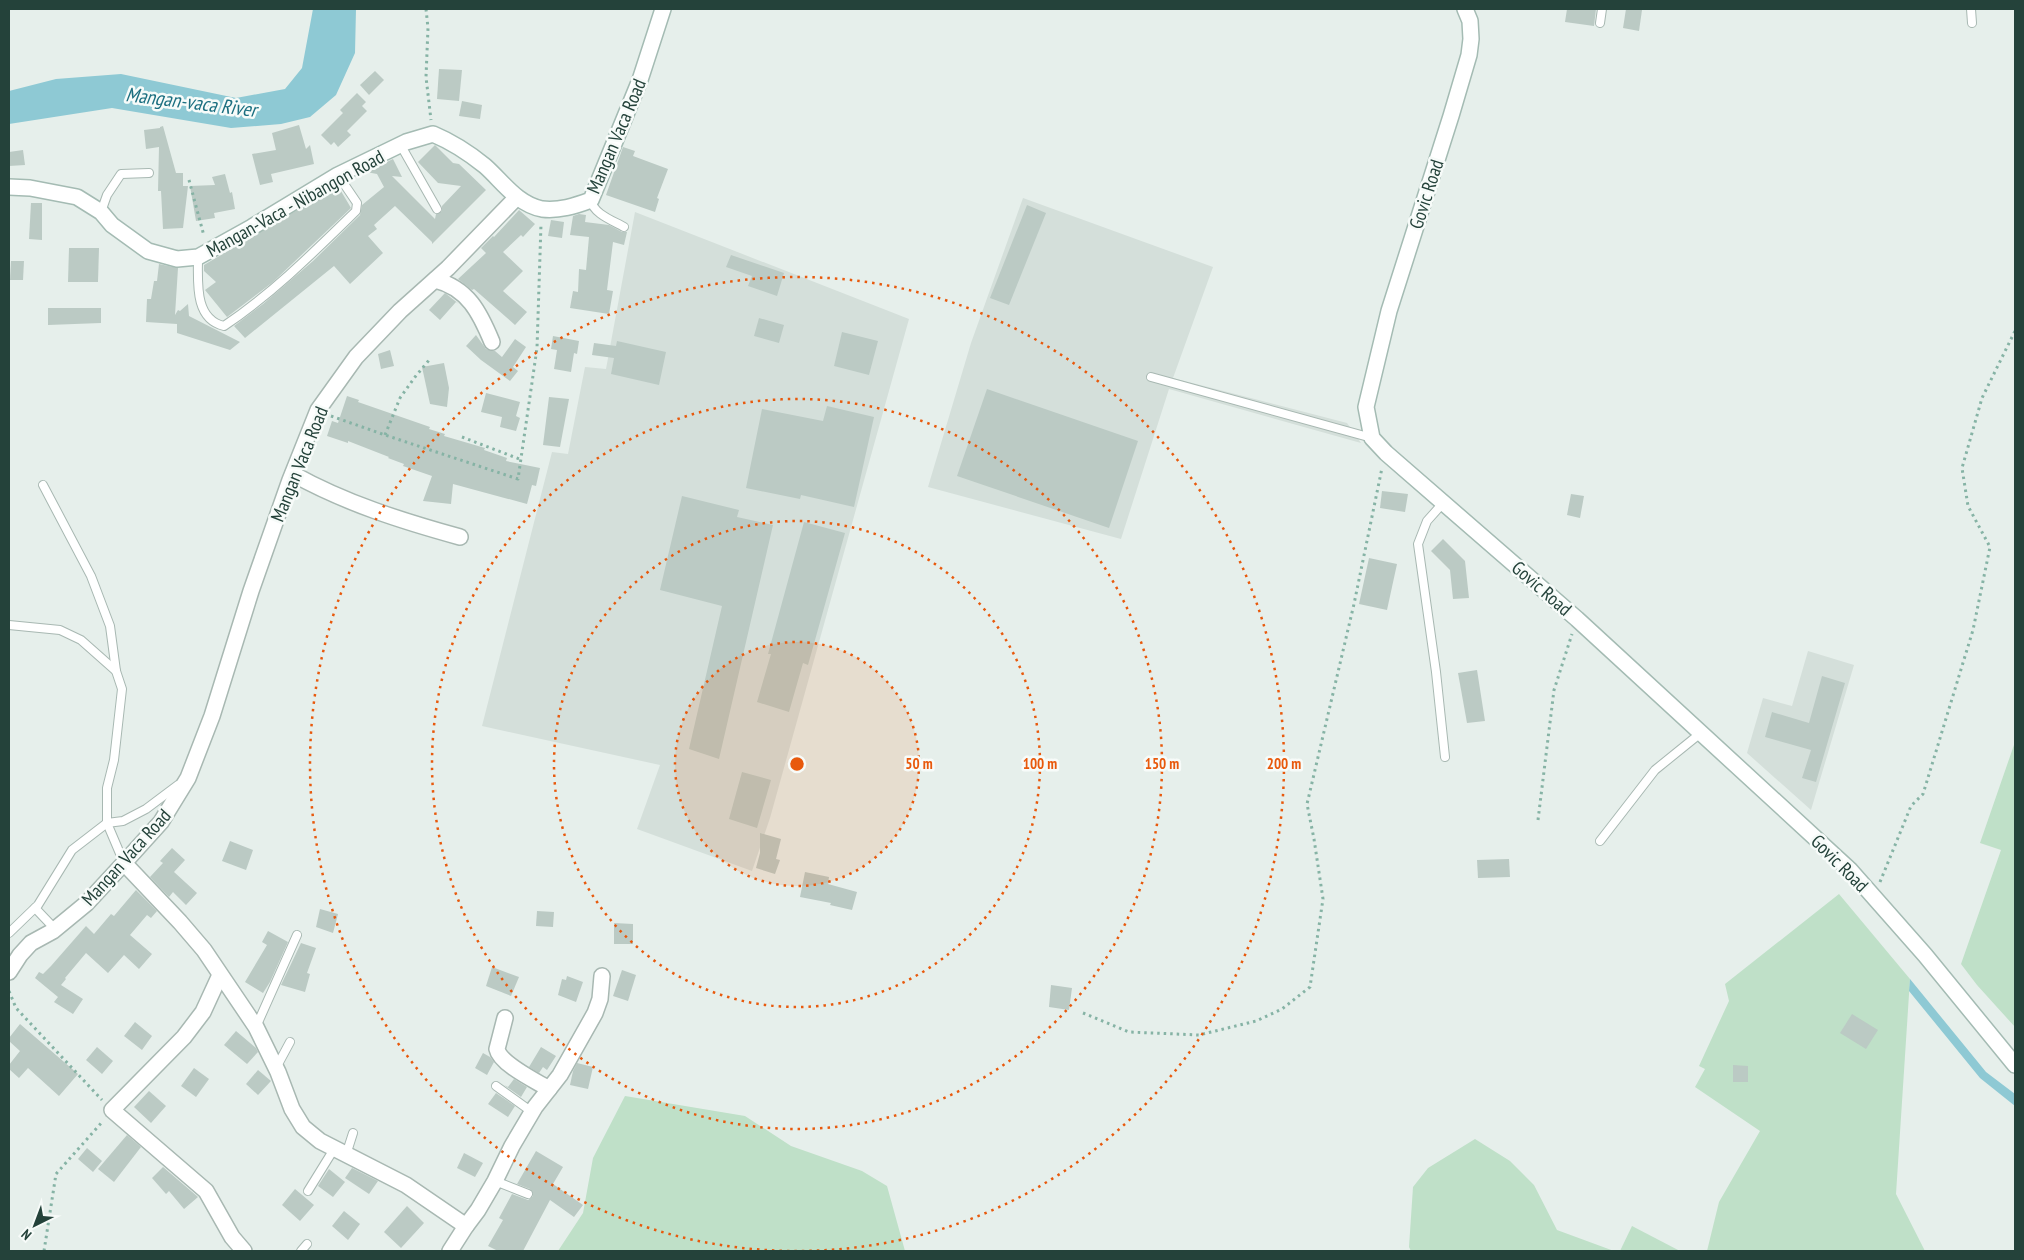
<svg xmlns="http://www.w3.org/2000/svg" width="2024" height="1260" viewBox="0 0 2024 1260" font-family="'PT Sans Narrow',sans-serif">
<style>
.built{fill:#d4dfda}
.green{fill:#bfe0c8}
.water{fill:#8ec9d4}
.building{fill:#bbcac4}
.lines{fill:none;stroke-linecap:round;stroke-linejoin:round}
.lane-casing{stroke:#a8b8b2;stroke-width:10}
.street-casing{stroke:#a8b8b2;stroke-width:18}
.secondary-casing{stroke:#a4bbb3;stroke-width:18}
.path{stroke:#86b3a5;stroke-width:3;stroke-dasharray:2.5 4;stroke-linecap:butt}
.lane{stroke:#fff;stroke-width:8}
.street{stroke:#fff;stroke-width:15}
.secondary{stroke:#fff;stroke-width:15}
.ring{fill:none;stroke:#e8590c;stroke-width:2.5;stroke-dasharray:2.5 5}
.labels{text-anchor:middle;dominant-baseline:central;stroke-width:5;stroke-linejoin:round;paint-order:stroke}
.street-label{font-size:19px;fill:#24423a;stroke:#f7fbf9}
.water-label{font-size:20px;font-style:italic;fill:#1c6f80;stroke:#f7fbf9}
.centre{fill:#e8590c;stroke:#f7fbf9;stroke-width:2.5}
.ring-label{font-size:15px;text-anchor:middle;font-weight:bold;fill:#e8590c;stroke:#f7fbf9;stroke-width:5;stroke-linejoin:round;paint-order:stroke}
</style>
<rect width="100%" height="100%" fill="#e6efeb"/>
<g class="built">
<polygon points="1023,198 1213,267 1173,378 1347,423 1361,443 1169,389 1121,539 928,487 971,343"/>
<polygon points="635,212 909,319 770,818 752,871 637,829 660,765 482,726 552,452 568,454 585,367 606,369"/>
<polygon points="1808,651 1854,665 1811,810 1747,753 1763,698 1792,706"/>
</g>
<g class="green">
<polygon points="2015,742 2015,1027 1977,985 1961,964 2001,850 1980,843"/>
<polygon points="1839,894 1910,979 1896,1194 1925,1251 1707,1251 1719,1202 1760,1131 1695,1087 1705,1069 1699,1066 1729,1001 1725,984"/>
<polygon points="625,1096 745,1116 791,1146 862,1171 887,1186 905,1251 558,1251 583,1213 593,1158"/>
<polygon points="1475,1139 1510,1161 1534,1185 1557,1230 1614,1251 1411,1251 1409,1247 1413,1187 1428,1168"/>
<polygon points="1632,1226 1680,1251 1620,1251"/>
</g>
<g class="water">
<polygon points="313,9 356,9 355,53 336,95 310,117 281,124 231,128 112,108 9,124 9,91 56,79 121,74 236,98 285,89 302,68"/>
<polygon points="1910,979 1986,1072 2015,1094 2015,1106 1980,1078 1909,991"/>
</g>
<g class="building">
<polygon points="1567,9 1596,9 1594,26 1565,22"/>
<polygon points="1626,9 1642,10 1639,31 1623,28"/>
<polygon points="439,69 462,70 459,101 437,99"/>
<polygon points="375,71 384,80 369,95 360,85"/>
<polygon points="357,93 366,102 362,106 367,111 347,131 351,135 338,147 334,142 331,145 321,135 343,113 340,110"/>
<polygon points="462,101 482,105 480,119 459,116"/>
<polygon points="299,125 306,149 310,145 314,164 271,174 273,182 260,185 252,154 276,150 272,133"/>
<polygon points="163,126 176,173 183,173 183,186 188,186 183,228 163,229 161,191 158,191 159,147 146,149 144,130 160,128 160,127"/>
<polygon points="435,145 453,163 459,164 486,190 432,244 432,242 395,206 374,225 377,229 368,236 383,253 350,284 334,266 245,338 234,326 263,304 313,261 360,215 362,205 384,187 377,174 366,172 393,159 402,177 392,176 435,219 436,214 442,211 442,206 461,186 438,183 418,162"/>
<polygon points="623,147 635,151 633,156 668,169 657,198 659,199 655,212 606,195"/>
<polygon points="23,150 25,165 9,166 9,152"/>
<polygon points="225,174 230,193 232,192 235,209 214,213 215,218 196,221 190,186 215,185 212,177"/>
<polygon points="338,186 351,208 273,282 227,317 205,290 216,282 204,271 204,265"/>
<polygon points="31,203 42,203 42,240 29,239"/>
<polygon points="1027,205 1046,213 1009,305 990,298"/>
<polygon points="519,210 535,224 523,237 521,235 503,252 523,271 503,291 527,312 515,325 474,289 472,290 458,279 486,253 481,248 493,236 494,237"/>
<polygon points="579,214 586,215 585,222 609,225 622,232 627,232 624,245 613,242 607,290 613,291 609,314 570,308 573,291 578,292 579,269 586,270 589,237 570,235 573,216"/>
<polygon points="551,220 564,222 562,238 548,236"/>
<polygon points="69,248 99,248 98,282 68,282"/>
<polygon points="731,255 784,273 777,296 748,286 752,276 726,267"/>
<polygon points="11,261 24,261 23,280 10,280"/>
<polygon points="159,264 178,268 175,315 178,310 180,311 188,304 189,316 240,342 230,350 177,333 177,324 146,322 147,299 151,299 154,281 157,281"/>
<polygon points="445,293 459,304 456,302 440,320 429,310"/>
<polygon points="48,308 101,308 101,323 48,325"/>
<polygon points="759,318 784,325 779,343 754,336"/>
<polygon points="842,332 878,341 869,375 834,366"/>
<polygon points="476,335 486,349 495,351 502,357 515,339 526,347 513,367 518,371 510,381 481,360 466,346"/>
<polygon points="553,336 579,341 577,354 574,353 571,372 554,369 557,350 551,349"/>
<polygon points="617,341 666,352 659,385 611,374 614,358 592,355 594,343 616,346"/>
<polygon points="390,350 394,366 381,369 378,354"/>
<polygon points="444,363 449,388 447,407 430,404 422,367"/>
<polygon points="987,389 1138,441 1109,528 957,476"/>
<polygon points="486,393 520,402 516,416 520,418 516,431 500,427 502,417 481,412"/>
<polygon points="347,396 359,400 358,402 430,427 429,429 445,434 444,436 485,448 484,450 507,458 506,461 540,468 536,486 532,485 527,504 453,484 451,504 423,501 432,476 403,466 404,464 388,458 389,457 348,441 348,443 327,436 332,421 338,423"/>
<polygon points="549,397 569,399 560,447 543,445"/>
<polygon points="827,406 874,417 854,507 801,495 800,499 746,488 762,409 823,421"/>
<polygon points="1382,491 1408,494 1405,512 1380,508"/>
<polygon points="1571,494 1584,496 1580,518 1567,515"/>
<polygon points="682,496 739,510 737,517 773,525 719,759 689,749 722,606 660,590"/>
<polygon points="804,522 845,533 808,665 803,663 789,712 757,702 771,654 768,654"/>
<polygon points="1443,539 1465,561 1469,598 1453,599 1450,570 1431,551"/>
<polygon points="1369,558 1397,564 1387,610 1359,604"/>
<polygon points="1477,670 1485,721 1467,723 1458,673"/>
<polygon points="1822,676 1845,683 1816,782 1802,778 1811,750 1765,737 1772,712 1809,723"/>
<polygon points="742,772 771,780 757,828 729,819"/>
<polygon points="760,833 781,839 776,859 780,860 775,874 756,868 760,853"/>
<polygon points="230,841 253,850 246,870 222,861"/>
<polygon points="172,848 185,860 174,872 197,893 186,905 173,892 169,897 150,877 163,863 160,861"/>
<polygon points="1509,859 1510,877 1478,878 1477,860"/>
<polygon points="805,872 829,877 828,884 857,892 852,910 830,905 831,903 800,897"/>
<polygon points="136,890 157,911 151,918 147,915 130,935 152,954 139,969 124,955 108,973 86,953 65,978 66,979 61,985 83,999 73,1014 54,1002 58,997 35,978 39,972 43,974 51,966 86,926 94,934 111,914 114,916"/>
<polygon points="320,909 338,914 333,933 316,927"/>
<polygon points="537,911 554,912 553,927 536,926"/>
<polygon points="614,923 633,924 633,944 614,944"/>
<polygon points="268,931 288,942 270,982 263,993 245,982 267,945 262,942"/>
<polygon points="301,943 316,948 307,973 310,974 305,992 281,985"/>
<polygon points="492,967 519,977 511,996 486,986"/>
<polygon points="622,970 636,975 628,1001 613,996"/>
<polygon points="567,976 583,982 576,1002 558,995 562,979 566,980"/>
<polygon points="1051,985 1072,988 1069,1010 1049,1007"/>
<polygon points="1852,1014 1878,1030 1866,1049 1840,1033"/>
<polygon points="135,1022 152,1036 142,1050 124,1036"/>
<polygon points="20,1024 78,1074 59,1096 28,1068 19,1078 9,1069 9,1065 20,1051 9,1041 9,1038"/>
<polygon points="236,1031 256,1048 258,1052 247,1064 224,1045"/>
<polygon points="97,1047 113,1061 102,1074 86,1060"/>
<polygon points="541,1047 556,1056 547,1070 543,1067 539,1073 529,1067"/>
<polygon points="483,1053 490,1057 494,1062 487,1075 475,1068"/>
<polygon points="577,1063 593,1067 588,1089 570,1085 573,1071"/>
<polygon points="1733,1065 1748,1066 1748,1082 1733,1082"/>
<polygon points="194,1068 209,1079 196,1097 181,1086"/>
<polygon points="258,1070 271,1081 258,1095 246,1084"/>
<polygon points="514,1079 527,1087 521,1097 504,1085 508,1087"/>
<polygon points="149,1091 166,1106 151,1123 134,1107"/>
<polygon points="496,1093 515,1106 508,1117 488,1104"/>
<polygon points="127,1135 141,1147 114,1182 98,1169"/>
<polygon points="87,1148 102,1161 93,1172 78,1159"/>
<polygon points="536,1151 563,1167 553,1184 583,1205 574,1217 550,1200 523,1251 498,1251 488,1246 503,1220 499,1218 512,1194 528,1200 533,1196 530,1189 517,1184"/>
<polygon points="464,1153 483,1163 475,1177 457,1168"/>
<polygon points="163,1167 198,1197 184,1209 169,1191 166,1194 152,1178"/>
<polygon points="352,1168 378,1181 369,1194 345,1178"/>
<polygon points="329,1169 345,1182 333,1197 318,1186"/>
<polygon points="295,1189 314,1205 300,1221 282,1205"/>
<polygon points="407,1206 424,1223 401,1248 384,1232"/>
<polygon points="344,1211 360,1224 348,1240 332,1226"/>
</g>
<g class="lines">
<g class="lane-casing">
<g id="lane">
<polyline points="1971,9 1972,23"/>
<polyline points="1600,23 1602,9"/>
<polyline points="400,144 437,209"/>
<path d="M591,200C593,214 614,221 624,227"/>
<polyline points="101,212 107,195 121,174 149,173"/>
<path d="M198,257C198,282 194,319 224,326C273,293 314,252 356,211L357,203L338,175"/>
<polyline points="1151,377 1372,438"/>
<polyline points="43,485 91,576 110,626 116,671"/>
<polyline points="1444,502 1427,521 1418,544 1436,672 1445,757"/>
<polyline points="9,625 60,630 81,640 116,671 122,689 114,760 107,788 107,823 124,863"/>
<polyline points="1600,841 1655,770 1702,732"/>
<polyline points="35,908 55,929"/>
<polyline points="9,933 38,905 72,850 107,823 123,821 146,809 178,785"/>
<polyline points="256,1027 297,935"/>
<polyline points="276,1068 290,1042"/>
<polyline points="496,1086 532,1112"/>
<polyline points="346,1155 353,1133"/>
<polyline points="495,1181 528,1194"/>
<polyline points="308,1191 334,1149"/>
<polyline points="301,1251 307,1244"/>
</g>
</g>
<g class="street-casing">
<g id="street">
<path d="M435,280C468,288 480,313 492,342"/>
<path d="M293,474C345,503 402,521 460,537"/>
<polyline points="124,863 180,922 204,950 256,1027 278,1072 292,1109 303,1127 320,1141 406,1185 466,1226"/>
<polyline points="9,972 20,955 31,943 53,931 87,903 124,863 161,822 188,778 212,716 251,591 290,480 318,410 356,357 400,311 448,268 516,198"/>
<polyline points="220,975 203,1012 184,1037 112,1110 206,1191 232,1237 244,1251"/>
<path d="M505,1018L497,1049C500,1064 536,1081 549,1089"/>
<polyline points="450,1251 466,1226 478,1210 495,1181 512,1146 535,1107 560,1075 595,1013 600,999 602,976"/>
</g>
</g>
<g class="secondary-casing">
<g id="secondary">
<polyline points="1465,9 1470,21 1471,39 1469,55 1451,116 1389,311 1366,407 1372,438 1386,453 1577,619 1850,870 1925,955 2015,1065"/>
<path d="M9,187L30,188L77,197L101,212L112,225L148,251L177,259L198,257L252,227L338,175L406,142L433,134C452,142 469,153 485,166C503,182 517,204 542,209C559,211 575,206 591,200L640,80L663,9"/>
</g>
</g>
<g class="path">
<polyline points="426,9 428,28 426,77 431,120"/>
<polyline points="189,180 204,236"/>
<polyline points="331,416 385,435 518,479 537,348 541,224"/>
<polyline points="385,435 400,398 415,377 430,359"/>
<polyline points="462,437 522,460"/>
<polyline points="1538,820 1554,690 1572,634"/>
<polyline points="1880,882 1911,806 1923,794 1973,630 1990,547 1968,506 1962,468 1982,398 2015,331"/>
<polyline points="9,991 16,1008 102,1100"/>
<polyline points="1083,1013 1129,1032 1199,1035 1256,1021 1282,1009 1310,987 1323,899 1314,839 1307,804 1354,604 1382,468"/>
<polyline points="44,1251 56,1174 103,1121"/>
</g>
<use href="#lane" class="lane"/>
<use href="#street" class="street"/>
<use href="#secondary" class="secondary"/>
</g>
<circle cx="797" cy="764" r="122" fill="#e8590c" fill-opacity=".12"/>
<g class="ring">
<circle cx="797" cy="764" r="122"/>
<circle cx="797" cy="764" r="243"/>
<circle cx="797" cy="764" r="365"/>
<circle cx="797" cy="764" r="487"/>
</g>
<g class="labels">
<g class="street-label">
<text transform="translate(616 136) rotate(-67)">Mangan Vaca Road</text>
<text transform="translate(1426 194) rotate(-72)">Govic Road</text>
<text transform="translate(295 203) rotate(-29)">Mangan-Vaca - Nibangon Road</text>
<text transform="translate(299 464) rotate(-68)">Mangan Vaca Road</text>
<text transform="translate(1542 588) rotate(41)">Govic Road</text>
<text transform="translate(126 857) rotate(-48)">Mangan Vaca Road</text>
<text transform="translate(1840 863) rotate(45)">Govic Road</text>
</g>
<g class="water-label">
<text transform="translate(191 102) rotate(7)">Mangan-vaca River</text>
</g>
</g>
<circle cx="797" cy="764" r="8" class="centre"/>
<g class="ring-label">
<text x="919" y="769">50 m</text>
<text x="1040" y="769">100 m</text>
<text x="1162" y="769">150 m</text>
<text x="1284" y="769">200 m</text>
</g>
<rect width="2024" height="1260" fill="none" stroke="#24423a" stroke-width="20"/>
<g transform="translate(35 1225) rotate(222)" stroke="#f7fbf9" stroke-width="4" paint-order="stroke">
<path d="M0-4L9 19L0 12L-9 19Z" fill="#24423a"/>
<text y="-8" font-size="14" font-weight="bold" text-anchor="middle" fill="#24423a">N</text>
</g>
</svg>
